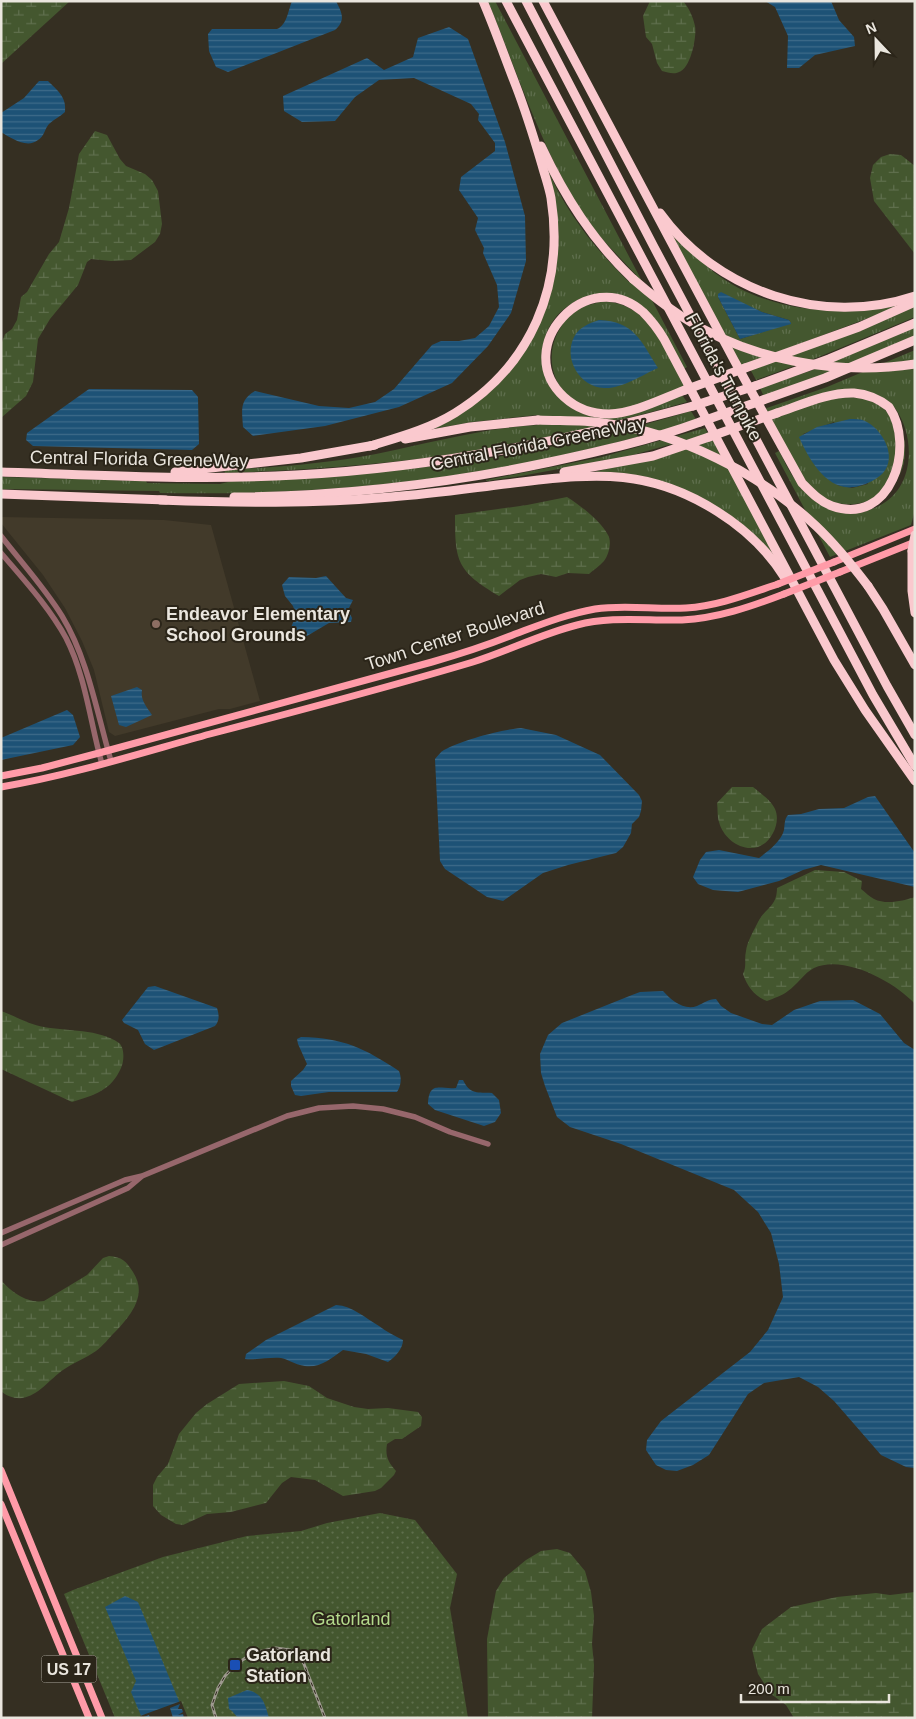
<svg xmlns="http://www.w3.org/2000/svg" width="916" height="1719" viewBox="0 0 916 1719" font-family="Arial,sans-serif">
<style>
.education{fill:#423a2a}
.grass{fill:url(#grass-tufts);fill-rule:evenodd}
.wetland{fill:url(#wetland-marsh)}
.park{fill:url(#park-dots)}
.water{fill:url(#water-rules)}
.pier{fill:#352f22}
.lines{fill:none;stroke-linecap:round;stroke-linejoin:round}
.minor{stroke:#97676c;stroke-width:5.5}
.major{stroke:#ff9ba8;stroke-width:7}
.highway{stroke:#fac9ce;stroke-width:9}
.rail-casing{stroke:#9f9a90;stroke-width:3}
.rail{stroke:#2b2519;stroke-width:1;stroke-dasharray:4;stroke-linecap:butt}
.major-bridge{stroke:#ff9ba8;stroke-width:7}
.highway-bridge{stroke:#fac9ce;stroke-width:9}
.education-dot{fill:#8d6e63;stroke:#2b2519;stroke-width:2}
.transit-dot{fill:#1a4fb4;stroke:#2b2519;stroke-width:2}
.labels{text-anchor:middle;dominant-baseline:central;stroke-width:4;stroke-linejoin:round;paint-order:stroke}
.shield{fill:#2b2519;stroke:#b1aca3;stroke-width:1}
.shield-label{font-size:16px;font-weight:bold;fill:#eae6de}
.street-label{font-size:18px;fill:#eae6de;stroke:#2b2519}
.poi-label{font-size:18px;font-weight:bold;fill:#eae6de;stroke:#2b2519;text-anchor:start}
.park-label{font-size:18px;fill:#b4da8c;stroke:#2b2519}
</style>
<defs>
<pattern id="grass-tufts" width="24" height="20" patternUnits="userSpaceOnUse" patternTransform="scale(1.25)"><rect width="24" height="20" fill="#44572f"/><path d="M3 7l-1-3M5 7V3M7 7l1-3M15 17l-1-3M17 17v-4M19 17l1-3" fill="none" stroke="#5f6f4d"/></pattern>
<pattern id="wetland-marsh" width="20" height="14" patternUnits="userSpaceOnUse" patternTransform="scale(1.25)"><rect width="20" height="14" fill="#44572f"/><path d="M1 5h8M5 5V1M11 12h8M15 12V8" fill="none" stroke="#5f6f4d"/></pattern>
<pattern id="park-dots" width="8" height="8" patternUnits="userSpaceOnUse" patternTransform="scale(1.25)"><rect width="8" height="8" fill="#44572f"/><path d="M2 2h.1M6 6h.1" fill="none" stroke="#5f6f4d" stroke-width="1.8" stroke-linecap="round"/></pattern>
<pattern id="water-rules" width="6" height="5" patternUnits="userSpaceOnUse" patternTransform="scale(1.25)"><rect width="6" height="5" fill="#1d5276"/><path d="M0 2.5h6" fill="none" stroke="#3e6b89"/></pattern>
</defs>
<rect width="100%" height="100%" fill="#352f22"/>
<polygon class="education" points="1,517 164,520 211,525 260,701 230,709 219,709 115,736 109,732 94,670 82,641 65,608 43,575 1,523"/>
<g class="grass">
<path d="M488,1H495L687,367L683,369L643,309C630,305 609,296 596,295C589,294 580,299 574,302C518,334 542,416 606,418L682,395L687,402C619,421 550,439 480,450C396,464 310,470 225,473L224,470C275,467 326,464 376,454C430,443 483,428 538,425L537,415L472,422L433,429C451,419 469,409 485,396C539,352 567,276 556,207C554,193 549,180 546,166C566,212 593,247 629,282L636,275C619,256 600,239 585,217C542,151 518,74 488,1Z"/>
<path d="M668,228C684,243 699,260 715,273C766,312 838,317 898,305L879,314L741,366ZM718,294L762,312L789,320L791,323L740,339L718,297Z"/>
<path d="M602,301C610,302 618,303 625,306C656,319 670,359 685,387C659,396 629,412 600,410C558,406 539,361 561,327C565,319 572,312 580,308C586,305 595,304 602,301Z"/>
<polygon points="915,306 915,317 821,356 756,380 750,369"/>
<polygon points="915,327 915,341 765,399 760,388 810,371"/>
<path d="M915,350V510L911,525L830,557L775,453L779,451C785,462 790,475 799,484C803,488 848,512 853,513C861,514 872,509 879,506C915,488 916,437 895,408C887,401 875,396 865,391L766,413L764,409L827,387Z"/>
<path d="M844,397C865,397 882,402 894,420C896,424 900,428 902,432C905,438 905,445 905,451C906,501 839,523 808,485C804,479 800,472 796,465C787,450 778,435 769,420L821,401ZM834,422L868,484L852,488L837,485L803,434Z"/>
<path d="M691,411L697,421C638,437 579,453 520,464C401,487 281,495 160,493L159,491L1,489V477L146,481L147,483L220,484L232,481C290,477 348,475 406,469C498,461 602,438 691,411Z"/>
<polygon points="705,428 708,434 629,456 521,476 487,481 486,480 602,457"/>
<polygon points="713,439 778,561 726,512 694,494 647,477 620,473 595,472"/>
</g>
<g class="wetland">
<polygon points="1,1 70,1 1,64"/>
<path d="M650,1H683C689,8 693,17 695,26C697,36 691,66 681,71C675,75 669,73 662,71L657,63L652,44L646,37L643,16Z"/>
<polygon points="95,131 107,135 120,159 126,166 145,174 152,180 158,191 162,224 160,234 155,242 131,260 111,261 91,259 87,262 78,285 50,319 38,339 33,382 26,396 1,418 1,345 5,334 12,329 17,320 21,297 27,292 49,254 59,242 69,208 79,154"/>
<polygon points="890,154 901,155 915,166 915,254 874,201 870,178 873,165 881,157"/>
<path d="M567,497C581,506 600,520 608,535C612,541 609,555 604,561C600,566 593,570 589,574L568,573L556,577L541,574L528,577L520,580L499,596C457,571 455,562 455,515L527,505Z"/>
<path d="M732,787H753C760,793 771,800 775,809C781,822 772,842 758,847C741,852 723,838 719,822C717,816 718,809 717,803Z"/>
<path d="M815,870L844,872L862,881L861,889C865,892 870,897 874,899C886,905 903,901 915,897V1004C895,982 844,954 814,968C804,973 797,985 788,991C782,996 774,998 767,1001C755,997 747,986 743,974C747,966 744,959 746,951C747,942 754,930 758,922C765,908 777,907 777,888Z"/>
<path d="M1,1011C15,1016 30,1025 44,1027C66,1031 100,1029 119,1043C125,1048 124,1062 121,1068C111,1091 94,1095 72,1102L1,1069Z"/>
<path d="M109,1256C122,1257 126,1261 133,1272C148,1295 131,1315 115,1332C109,1338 103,1346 96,1351C86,1358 73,1363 63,1370C50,1379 38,1396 22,1398C15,1399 6,1396 1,1391V1280C11,1292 28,1304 44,1301L87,1275L103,1258Z"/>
<path d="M284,1381L309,1386L327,1398L354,1407L368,1409L388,1408L418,1412L422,1417L421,1426L402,1439H395L387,1444C385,1456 388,1462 396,1471L394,1475L381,1488L375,1491L343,1496L315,1480L291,1477L282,1483L266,1503L231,1512L207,1514L183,1525L176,1524L161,1515L153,1506V1485L157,1477L168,1464L179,1434L196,1413L207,1404L239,1384Z"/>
<polygon points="557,1549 570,1553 585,1571 591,1592 594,1616 592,1644 594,1665 592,1718 488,1718 487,1639 496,1591 504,1578 526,1560 541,1551"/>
<polygon points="915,1592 915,1718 794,1718 786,1705 771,1694 758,1674 752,1649 762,1629 791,1607 837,1597 876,1593 890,1595"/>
</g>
<polygon class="park" points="380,1513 415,1520 457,1574 450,1608 468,1718 115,1718 64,1594 73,1590 163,1557 247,1536 301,1531 327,1523"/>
<g class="water">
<path d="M292,1H336C342,13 346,20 335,30L228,72L216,67L209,51L208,34L212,29H277C287,25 288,11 292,1Z"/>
<polygon points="765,1 831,1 839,20 854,37 855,46 815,55 799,68 787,68 788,36 775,7"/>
<path d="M449,27L468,39L505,142L525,216L526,261L511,313L488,346L452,383L399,407L325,426L253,436L243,427C242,411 239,400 255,391L319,406L349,408L375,402L394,389L432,345L441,341H459L475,338L489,326L499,307L497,285L483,253L484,248L475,230L478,218L459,190L461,177L495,151V143L478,120L479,114L471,104L414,78L379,80L355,97L335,121L302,122L284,111L283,96L367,58L384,70L413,57L418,38Z"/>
<path d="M39,81H48C57,90 67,97 65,112C60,117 54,119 49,124C45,128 44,137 38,140C27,149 11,138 1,132V113L24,98Z"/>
<polygon points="721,292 762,312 789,320 791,323 791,324 740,339 718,297 718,294"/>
<path d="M599,320C634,321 641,341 658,368C642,375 622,389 604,388C580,387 563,359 574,337C579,327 590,323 599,320Z"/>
<polygon points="89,389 192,390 198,397 199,444 192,450 33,446 26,440 27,433"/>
<path d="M850,419C855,419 861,419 865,421C882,429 898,456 883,473C877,479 868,484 859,486C829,495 809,460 799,437L817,427Z"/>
<polygon points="326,576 346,598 353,600 348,610 352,618 351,622 329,623 307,636 297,637 290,630 296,615 293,606 285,596 282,585 289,577 316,578"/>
<path d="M137,687L142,690C140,700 147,707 152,715L126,727L119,725L111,696Z"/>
<polygon points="67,710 73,715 80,737 73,745 1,760 1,738"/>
<path d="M521,728L556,735L600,755L639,795L642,801L641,811L639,817L632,824L631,833L623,847L616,853L568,865L543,873L503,901L487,897L445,869L440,861L435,759C438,756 440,752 444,750C463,740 500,730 521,728Z"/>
<path d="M875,796L915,853V887L821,865L803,870L779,881L738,892L713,890L698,884L693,877L700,860L706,852L719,850L759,858C768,851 781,842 784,830C785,824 784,820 788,815L801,814L819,809L844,808L868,797Z"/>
<path d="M155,986L217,1008C219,1015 220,1020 215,1026L154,1050L145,1044L138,1030L124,1023L122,1020L148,987Z"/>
<path d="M663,991C671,1000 684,1011 697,1006C704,1003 708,999 716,999L721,1006L731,1013L762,1024L772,1025L794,1010L820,1001L853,1000L880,1014L904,1043L915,1050V1468L906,1467L881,1455L834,1401L818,1387L799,1377L764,1383L748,1394L709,1455L693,1465L677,1471L666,1470L656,1465L646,1450L647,1440L661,1421L750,1352L768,1330L783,1297L779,1264L771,1233L758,1212L734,1190L621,1144L570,1127L557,1117L545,1086L541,1073L540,1054L548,1035L562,1023L632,995L640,992Z"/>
<path d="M301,1037C344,1038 364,1048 399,1071C402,1078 401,1086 397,1092H329L301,1096L295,1095L291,1086V1081L303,1070L307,1064L298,1044L297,1039Z"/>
<path d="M459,1080H463C470,1095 478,1092 492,1093L499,1100L501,1113L495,1122L484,1126L435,1110L428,1104C429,1080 441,1090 456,1088Z"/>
<path d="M336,1305C353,1306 365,1318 379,1326C387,1332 395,1336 403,1340C403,1349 395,1357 388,1362L366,1354L343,1350C329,1360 318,1370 300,1365C293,1363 287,1359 281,1358C269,1357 257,1360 245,1359L246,1354L266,1340Z"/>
<polygon points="125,1596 138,1602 186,1718 142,1718 131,1692 136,1681 105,1607"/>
<path d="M247,1690C263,1693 265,1704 269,1718H238L232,1711L229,1709L228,1698Z"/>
</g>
<polygon class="pier" points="181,1701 188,1718 184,1718 183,1714 178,1715 183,1712 182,1709 178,1709 180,1704 170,1708 173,1718 150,1718 149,1715 141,1718 140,1716"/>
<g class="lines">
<g class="minor">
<path d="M1,536C21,562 44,587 62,616C88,659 97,713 111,761"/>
<path d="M1,553C24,580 49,607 66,638C86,677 90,722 102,764"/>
<polyline points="1,1233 125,1180 142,1176 287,1116 319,1108 353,1106 383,1109 415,1117 450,1132 488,1144"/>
<polyline points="1,1245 128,1188 141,1177"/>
</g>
<g class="major">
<polyline points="834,562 915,529"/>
<polyline points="840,572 915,542"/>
<path d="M1,776L42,768L99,753L432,662C460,654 488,645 515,634C542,624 567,614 595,609C625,604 656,610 686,608C718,606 748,594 778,584"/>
<path d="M1,787C72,775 141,753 210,734C298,711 386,688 473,662C508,651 541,634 577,625C611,616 646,621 682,620C718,618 750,607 784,594"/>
<polyline points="1,1470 102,1718"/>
<polyline points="1,1504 89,1718"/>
</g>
<g class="highway">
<polyline points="506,1 873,695 915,766"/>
<polyline points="526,1 654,247 887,686 915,735"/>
<path d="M543,1L734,360L802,483C811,492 820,502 832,506C891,527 916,446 889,407C879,399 866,394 854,393C828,392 801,405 777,413"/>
<path d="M541,146C565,197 592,240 633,279"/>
<path d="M660,213C717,292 822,327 915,296"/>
<polyline points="745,368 859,327 915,302"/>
<polyline points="755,386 829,359 915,323"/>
<path d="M685,390C661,399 635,413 609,414C592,414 576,408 564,397C510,347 588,263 643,312C651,320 658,329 664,339L834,660L865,710L915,781"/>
<polyline points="763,400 825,378 915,340"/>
<polyline points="405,439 470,427 538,420"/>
<path d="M370,446C399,437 429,429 455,413C531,366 565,286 551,198C549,187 545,176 542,165C534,138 526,112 516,86C505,58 495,29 483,1"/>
<path d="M1,472C99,475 198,481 296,475C431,468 562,442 693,406"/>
<polyline points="175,472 301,458 375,445"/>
<polyline points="564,472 653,456 709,437"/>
<polyline points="1,494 166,500"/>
<path d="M234,497C340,496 446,484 550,462C601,451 651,440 700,422"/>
<path d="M160,500C238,503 313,504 391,497C434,494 478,487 522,482C598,473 651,469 718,512C745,529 768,551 785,578"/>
<polyline points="912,551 912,591 915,613"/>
<polyline points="868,586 883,609 915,665"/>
</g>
<g class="rail-casing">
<polyline id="rail" points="216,1718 212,1705 218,1688 225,1676 235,1665 253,1653 276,1648 290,1650 302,1659 325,1718"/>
</g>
<use href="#rail" class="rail"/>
<g class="major-bridge">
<polyline points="778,584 834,562"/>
<polyline points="784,594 840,572"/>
</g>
<g class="highway-bridge">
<path d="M633,279C648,292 664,305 681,316C748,360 836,376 915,364"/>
<polyline points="685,390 745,368"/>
<polyline points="693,406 755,386"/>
<path d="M538,420C560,421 582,420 603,423C678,432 761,474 816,526C835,544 852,565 868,586"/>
<polyline points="700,422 763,400"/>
<polyline points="709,437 777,413"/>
<polyline points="912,551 915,535"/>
</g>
</g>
<circle class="education-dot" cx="156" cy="624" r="5"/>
<rect class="transit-dot" x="229" y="1659" width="12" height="12" rx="2.5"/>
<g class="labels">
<rect class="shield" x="41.5" y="1655.5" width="55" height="27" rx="4"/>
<g class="shield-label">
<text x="69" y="1669">US 17</text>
</g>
<g class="street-label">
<text transform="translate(724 377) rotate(62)">Florida's Turnpike</text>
<text transform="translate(538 444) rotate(-11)">Central Florida GreeneWay</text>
<text transform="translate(139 459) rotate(1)">Central Florida GreeneWay</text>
<text transform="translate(455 636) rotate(-18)">Town Center Boulevard</text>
</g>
<g class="poi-label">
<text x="166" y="614">Endeavor Elementary<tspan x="166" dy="21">School Grounds</tspan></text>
<text x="246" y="1655">Gatorland<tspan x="246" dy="21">Station</tspan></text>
</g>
<g class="park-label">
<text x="351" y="1619">Gatorland</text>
</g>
</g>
<rect width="916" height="1719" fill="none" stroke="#eae6de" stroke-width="5"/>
<g transform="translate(876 40) rotate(338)" stroke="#2b2519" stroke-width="4" paint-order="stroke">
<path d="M0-4L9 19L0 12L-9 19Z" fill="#eae6de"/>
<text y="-8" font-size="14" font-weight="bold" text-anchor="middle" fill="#eae6de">N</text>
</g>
<path d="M741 1694v8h148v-8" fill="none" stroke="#eae6de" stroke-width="2.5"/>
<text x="748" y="1694" font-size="15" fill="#eae6de" stroke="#2b2519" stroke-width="4" paint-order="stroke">200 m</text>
</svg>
